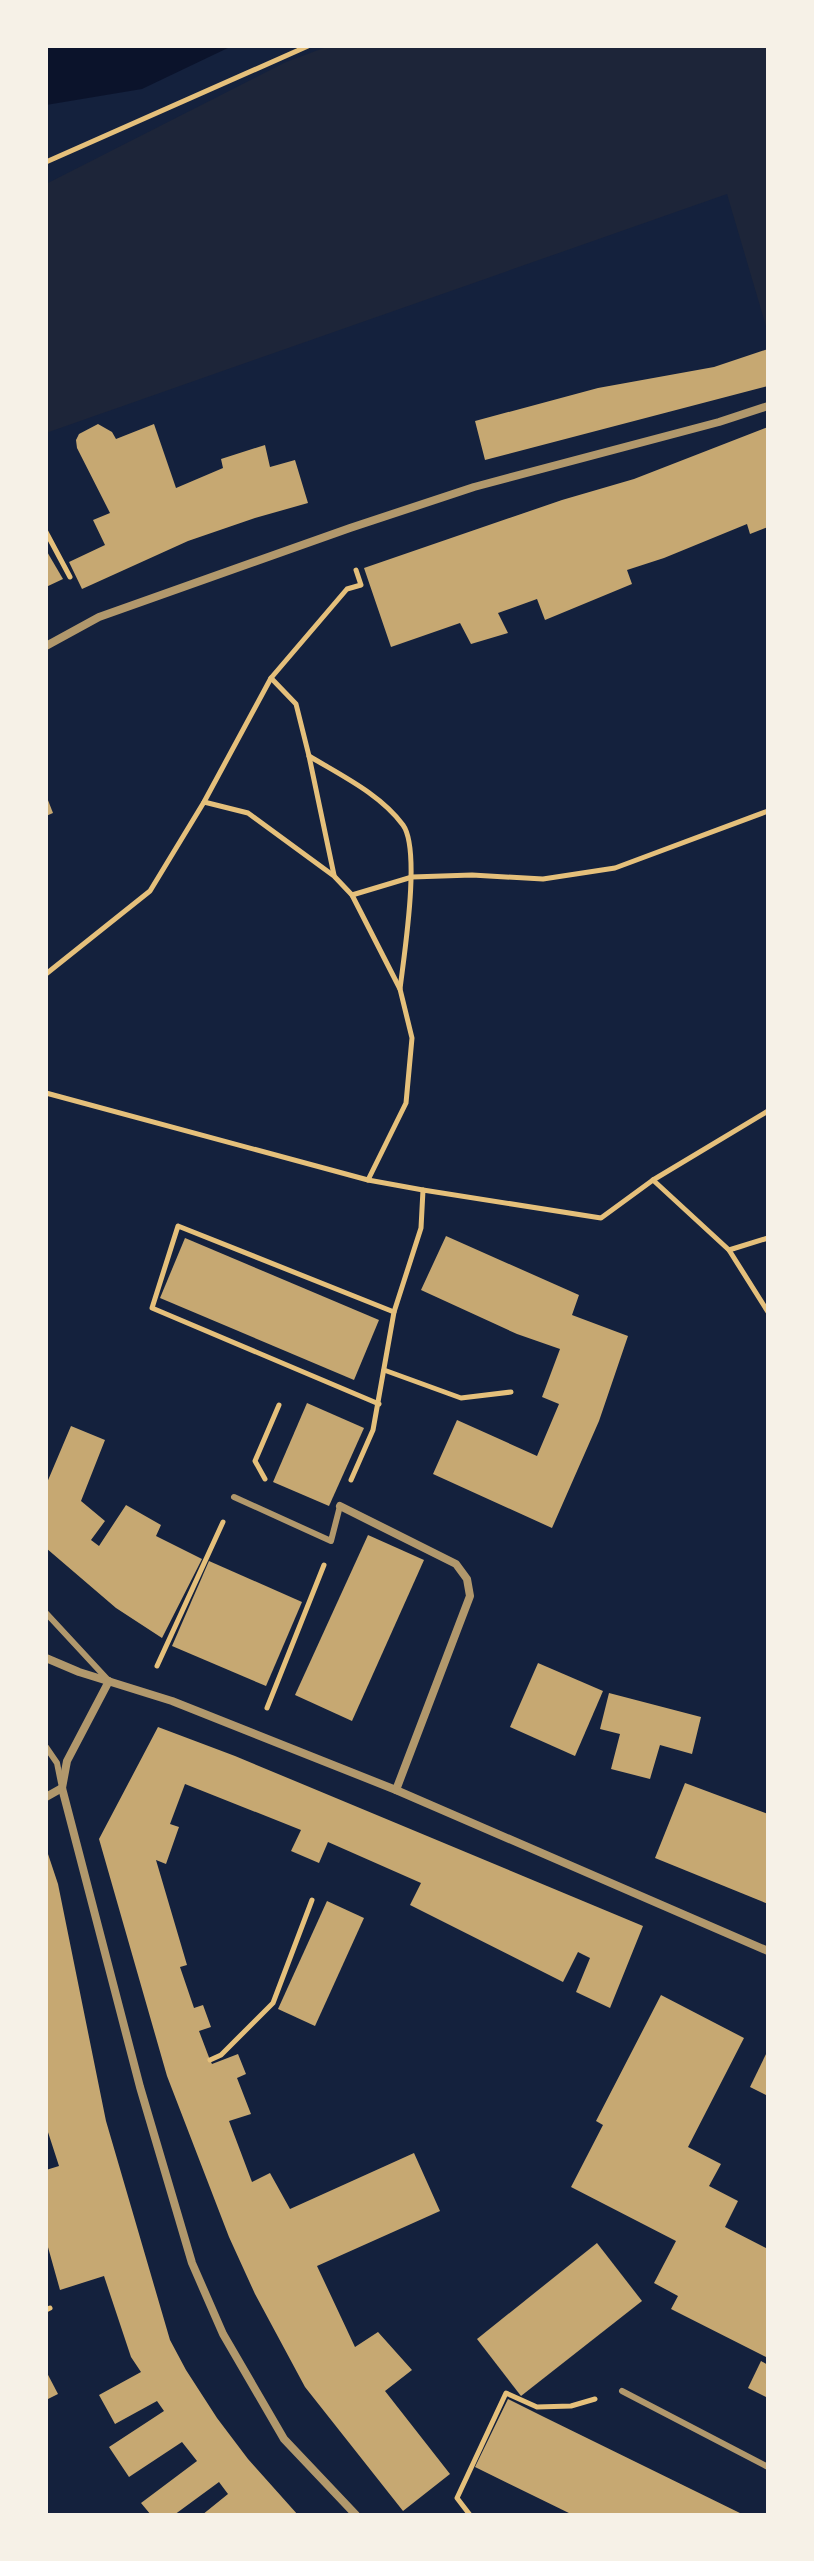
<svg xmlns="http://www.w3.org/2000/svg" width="814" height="2561" viewBox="0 0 814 2561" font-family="Barlow,sans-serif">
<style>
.green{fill:#1d2539}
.water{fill:#0b132b}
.building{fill:#c6a872}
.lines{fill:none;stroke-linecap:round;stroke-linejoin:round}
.path{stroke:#e5c07b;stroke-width:5}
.service{stroke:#b1986c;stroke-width:6}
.minor{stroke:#b1986c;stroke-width:8}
</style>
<rect width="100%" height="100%" fill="#14213d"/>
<polygon class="green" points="329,46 768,46 768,333 727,194 46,433 46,184 286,62"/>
<polygon class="water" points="46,46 232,46 142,89 46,105"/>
<g class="building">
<polygon points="768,349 768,386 485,460 475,421 598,388 714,367"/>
<polygon points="98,424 112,432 116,439 154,424 176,488 223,468 221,459 265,445 270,467 295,460 308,503 255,518 188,541 82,589 69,562 105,545 93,520 110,513 77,448 76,440 79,434"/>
<polygon points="768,427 768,527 750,534 747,524 664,558 627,570 632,584 545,620 537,599 498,613 508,633 471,644 460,623 391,647 364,568 562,500 634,479"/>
<polygon points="46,550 63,579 46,587"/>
<polygon points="46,795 53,813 46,816"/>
<polygon points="446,1236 579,1295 572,1315 628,1336 599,1421 552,1528 433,1474 457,1420 537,1456 559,1404 542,1397 560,1349 517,1334 421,1290"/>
<polygon points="185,1238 379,1320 354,1380 160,1298"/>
<polygon points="307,1403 364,1428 329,1506 273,1482"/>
<polygon points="71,1426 105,1440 81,1501 105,1521 91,1540 99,1546 126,1505 161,1525 156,1536 202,1559 162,1638 116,1608 46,1548 46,1485"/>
<polygon points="368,1535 424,1560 352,1721 295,1695"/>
<polygon points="209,1561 302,1602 266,1686 172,1646"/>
<polygon points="538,1663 603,1691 575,1756 510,1727"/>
<polygon points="609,1693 701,1717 692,1754 660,1745 650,1779 611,1769 620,1734 600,1729"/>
<polygon points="158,1727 235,1756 643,1926 610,2008 576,1992 590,1958 578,1952 563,1982 410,1905 421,1883 328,1842 319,1863 291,1851 301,1830 185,1784 170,1824 179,1827 166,1864 156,1860 187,1965 180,1967 194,2008 203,2005 211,2027 199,2031 210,2060 212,2064 238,2054 246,2074 237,2078 251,2114 229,2121 252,2182 270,2173 290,2209 414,2153 440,2211 317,2266 355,2347 378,2332 412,2370 385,2391 450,2474 403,2511 305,2387 255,2294 229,2237 167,2076 99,1839"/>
<polygon points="685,1783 768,1814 768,1904 655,1858"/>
<polygon points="47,1851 58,1884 106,2121 170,2340 186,2370 217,2418 248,2459 298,2515 202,2515 228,2494 219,2482 174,2515 151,2515 141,2503 197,2461 182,2442 129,2477 109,2447 164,2411 157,2401 115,2424 99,2395 141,2372 131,2357 104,2276 60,2290 46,2240 46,2170 59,2166 46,2126"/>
<polygon points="327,1901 364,1918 315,2026 278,2009"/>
<polygon points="661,1995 744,2038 688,2147 721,2164 709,2186 738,2201 725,2227 768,2249 768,2358 671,2309 678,2296 654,2283 676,2241 571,2187 603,2125 596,2121"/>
<polygon points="768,2050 768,2096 750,2087"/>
<polygon points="597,2243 642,2301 521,2396 477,2339"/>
<polygon points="761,2361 768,2365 768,2398 748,2388"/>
<polygon points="46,2371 58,2394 46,2400"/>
<polygon points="508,2399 542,2416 744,2515 573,2515 475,2467"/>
</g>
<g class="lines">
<g class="path">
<polyline points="46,162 308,46"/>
<polyline points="46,532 70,577"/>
<polyline points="271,678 296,704 309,756 334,875"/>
<path d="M309,756C342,776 380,794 403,825C421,850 404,955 400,989"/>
<polyline points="204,802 248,813 334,876 352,895 400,989 412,1038 406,1103 368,1180"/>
<polyline points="352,895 412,877 472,875 543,879 615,868 768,811"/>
<polyline points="46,974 150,891 204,802 271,678 347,589 361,585 356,570"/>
<polyline points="46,1093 368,1180 423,1190"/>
<polyline points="653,1180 729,1250 768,1312"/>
<polyline points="729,1250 768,1238"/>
<polyline points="384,1370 461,1398 511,1392"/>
<polyline points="379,1404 152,1308 178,1226 394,1312"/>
<polyline points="265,1479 255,1461 279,1405"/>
<polyline points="351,1480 373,1430 394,1312 421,1228 423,1190 601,1218 653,1180 768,1111"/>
<polyline points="157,1666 223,1522"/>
<polyline points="267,1708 324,1565"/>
<polyline points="210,2060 221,2055 273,2003 312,1900"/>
<polyline points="46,2310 50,2308"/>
<polyline points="470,2515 457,2498 506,2393 537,2407 571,2406 595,2399"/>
</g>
<g class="service">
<polyline points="234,1497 331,1541 340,1506"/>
<polyline points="46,1613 109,1681"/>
<polyline points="46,1747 57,1763 61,1783"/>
<polyline points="622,2391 768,2467"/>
</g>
<g class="minor">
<polyline points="46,646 99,617 350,528 474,487 719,422 768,406"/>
<polyline points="340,1506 456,1564 467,1579 470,1596 396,1790"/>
<polyline points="46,1658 79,1672 172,1701 396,1790 768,1951"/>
<polyline points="109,1681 67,1761 62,1788 140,2087 192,2263 223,2334 284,2439 356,2515"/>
<polyline points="46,1797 62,1788"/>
</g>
</g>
<rect width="814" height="2561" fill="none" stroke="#f6f1e7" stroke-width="96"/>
</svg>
